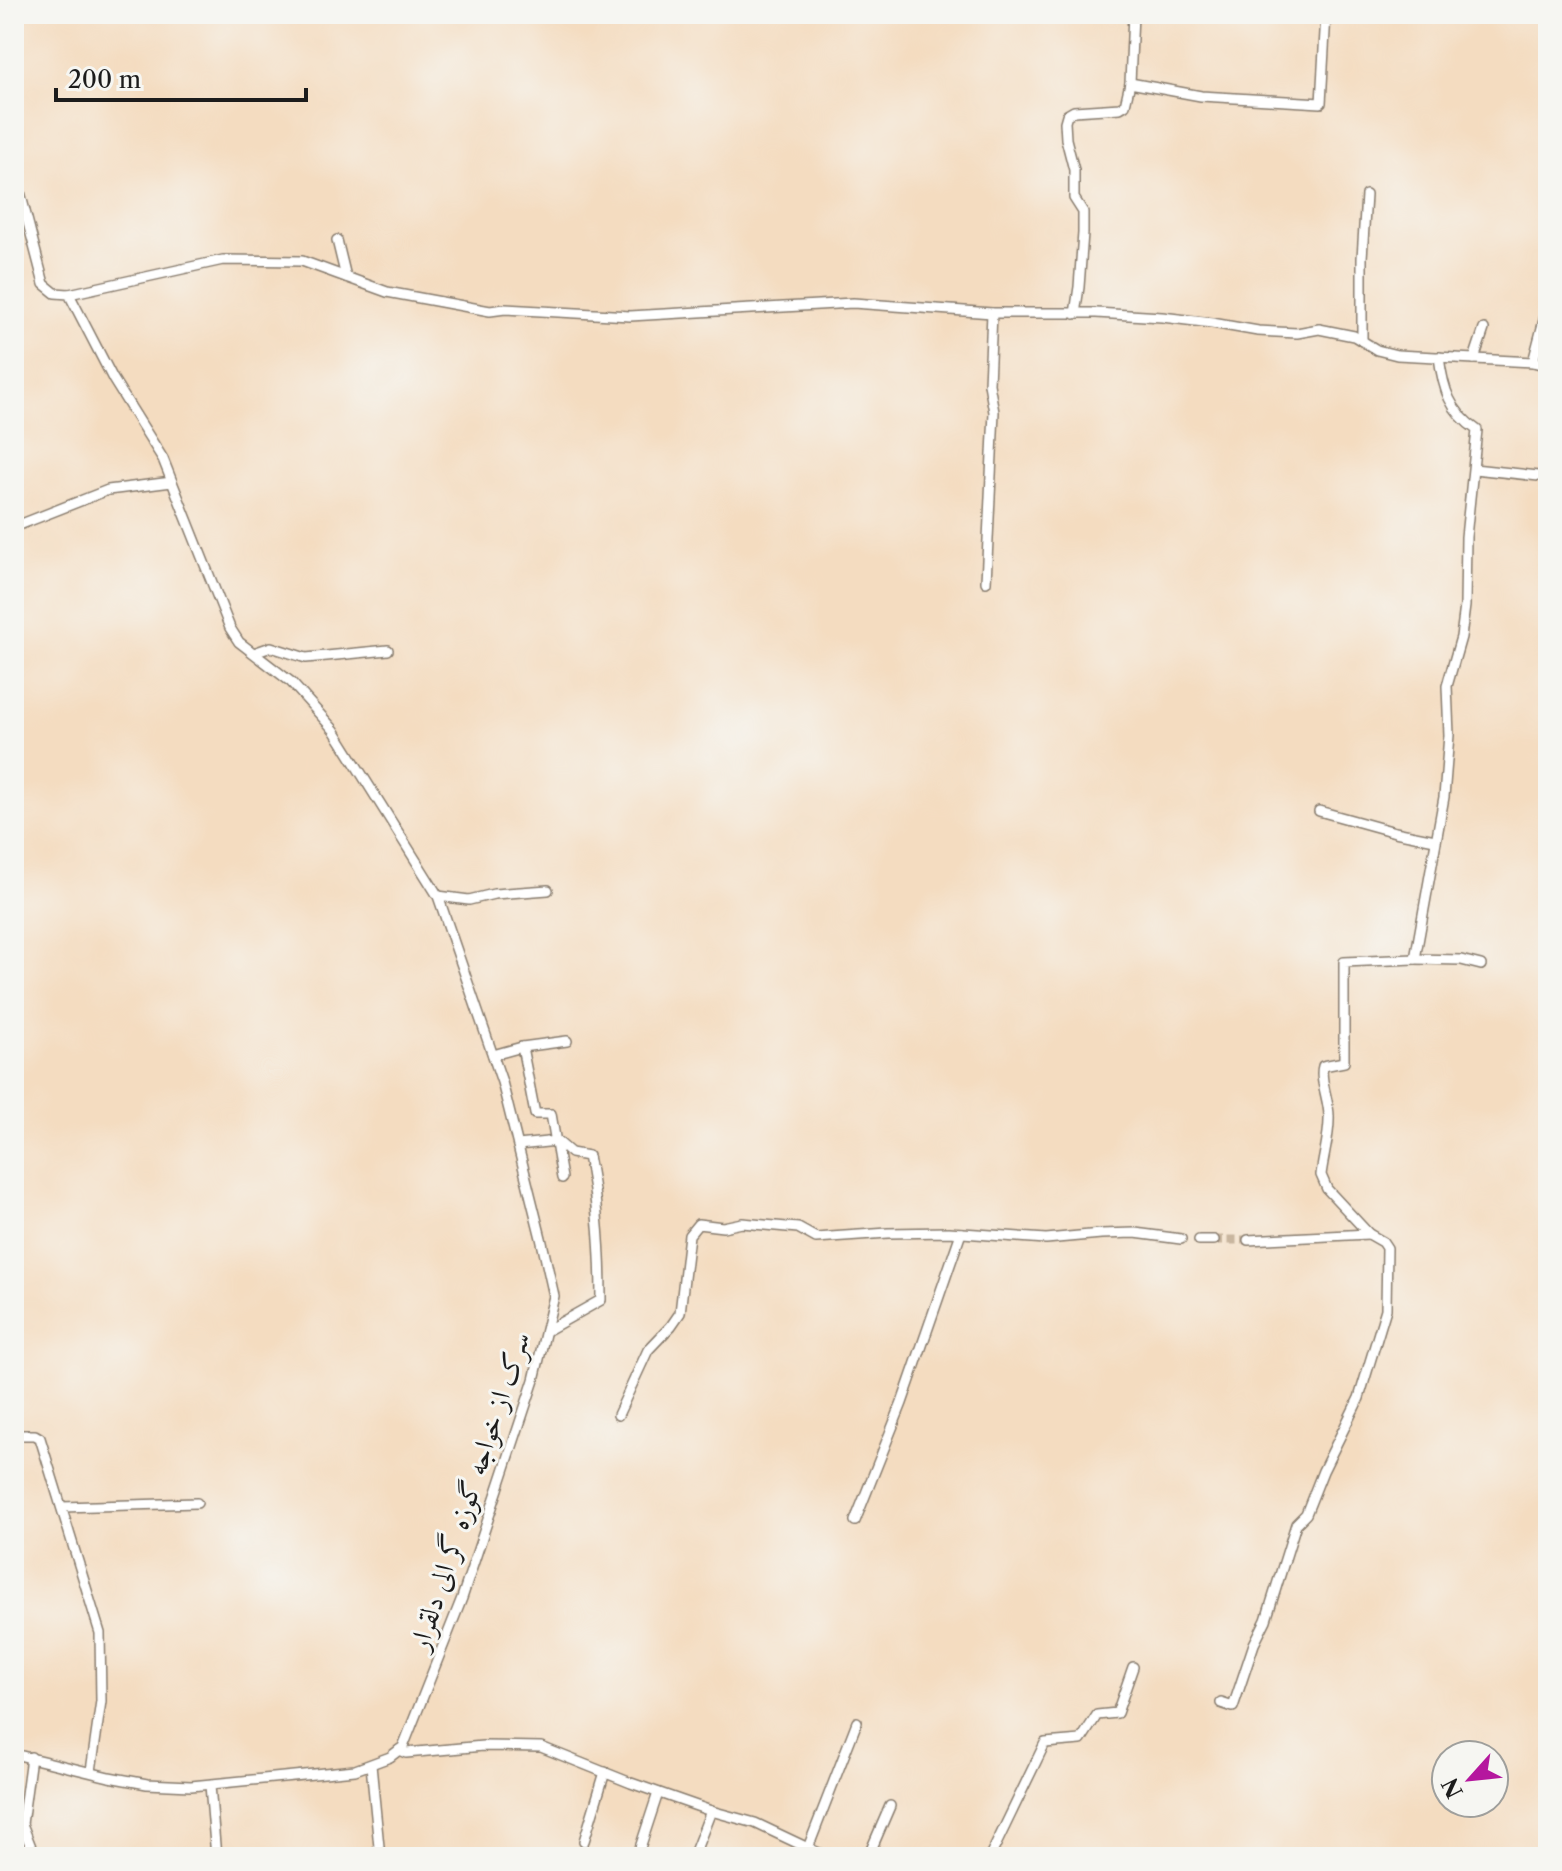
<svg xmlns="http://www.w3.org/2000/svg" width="1562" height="1871" viewBox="0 0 1562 1871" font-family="'Libre Caslon Text',Amiri,serif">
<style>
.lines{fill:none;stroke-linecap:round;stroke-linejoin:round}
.minor-tunnel{stroke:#c9b69f;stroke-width:9;stroke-dasharray:9 4.5;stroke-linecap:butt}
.minor-casing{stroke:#887c6e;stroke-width:12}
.minor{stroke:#fff;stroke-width:9}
.labels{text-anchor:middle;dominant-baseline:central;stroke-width:6;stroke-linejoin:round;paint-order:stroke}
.street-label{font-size:28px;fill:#1c1c1c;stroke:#f6f6f2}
</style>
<rect width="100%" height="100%" fill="#f6f6f2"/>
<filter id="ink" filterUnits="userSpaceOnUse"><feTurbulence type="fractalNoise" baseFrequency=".0125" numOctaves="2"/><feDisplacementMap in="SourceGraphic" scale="16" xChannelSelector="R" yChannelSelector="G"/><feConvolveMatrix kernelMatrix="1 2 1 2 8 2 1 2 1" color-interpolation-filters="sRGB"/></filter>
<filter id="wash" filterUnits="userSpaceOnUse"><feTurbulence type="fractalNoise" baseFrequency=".006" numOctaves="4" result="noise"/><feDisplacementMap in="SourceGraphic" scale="32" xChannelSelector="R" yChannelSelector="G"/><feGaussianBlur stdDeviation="1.8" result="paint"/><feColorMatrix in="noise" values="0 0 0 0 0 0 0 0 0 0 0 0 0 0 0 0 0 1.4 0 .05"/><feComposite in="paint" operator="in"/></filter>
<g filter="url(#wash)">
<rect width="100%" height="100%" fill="#f4dcc0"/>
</g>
<g filter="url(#ink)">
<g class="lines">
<polyline class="minor-tunnel" points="1214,1240 1248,1240"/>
<g class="minor-casing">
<g id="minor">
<polyline points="1133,14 1130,83 1201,96 1321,103 1326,14"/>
<polyline points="14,132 20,144 20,192 44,284 55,293 69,294 113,379 163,459 230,628 239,642 291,682 334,730 438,896 502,1082 541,1238 554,1296 534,1380 462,1598 403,1747 390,1757 355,1770 191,1786 147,1784 109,1777 14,1754"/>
<polyline points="337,240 346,277"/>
<polyline points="69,294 223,260 302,261 387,292 490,311 505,309 630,316 853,303 992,313 1096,313 1162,317 1212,323 1258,331 1297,333 1319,329 1354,336 1377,350 1397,355 1533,362 1548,366"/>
<polyline points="1075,314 1079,287 1083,233 1083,212 1074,198 1074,170 1066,139 1065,122 1067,115 1074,111 1120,108 1125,105 1130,83"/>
<polyline points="1362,341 1362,258 1366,195"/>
<polyline points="1474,359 1484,329"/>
<polyline points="1533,362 1548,305"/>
<polyline points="1474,469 1548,477"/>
<polyline points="14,527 108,490 172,482"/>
<polyline points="986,582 994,412 989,384 992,313"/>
<polyline points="254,653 271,647 306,658 388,650"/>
<polyline points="1319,811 1395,832 1435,840"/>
<polyline points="438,896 469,900 494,894 548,890"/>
<polyline points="1415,959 1461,960 1481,965"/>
<polyline points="522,1047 535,1114 551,1114 562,1178"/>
<polyline points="493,1055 522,1047 567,1041"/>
<path d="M518,1145L557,1141L571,1153L588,1156C598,1204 601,1251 601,1300L546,1331"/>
<polyline points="1199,1240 1214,1240"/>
<polyline points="1248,1240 1369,1234"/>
<polyline points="618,1415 648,1350 671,1326 680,1313 689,1235 698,1224 723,1227 742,1223 798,1228 816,1238 888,1233 949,1232 1046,1239 1101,1234 1135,1233 1181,1239"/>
<polyline points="14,1435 35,1435 40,1438 100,1633 101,1701 91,1771"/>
<polyline points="62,1507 197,1503"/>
<polyline points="855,1521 902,1403 961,1233"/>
<path d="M1221,1703L1233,1707L1254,1644L1266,1620L1296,1524L1306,1514L1323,1471L1359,1398L1386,1309L1387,1248L1383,1242L1369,1234L1327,1189L1321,1175C1323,1157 1330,1134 1329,1116C1329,1100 1319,1079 1323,1066L1344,1062V962L1415,959L1444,797L1449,735L1447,686L1461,637L1465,606L1466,537L1477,430C1450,412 1443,389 1439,357"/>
<polyline points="399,1750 406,1753 483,1746 541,1747 631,1783 711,1811 693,1857"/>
<polyline points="371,1765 380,1857"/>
<polyline points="210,1785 216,1857"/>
<polyline points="711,1811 755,1823 827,1857"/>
<polyline points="584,1841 605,1772"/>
<polyline points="31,1847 22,1824 31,1757"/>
<polyline points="808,1848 857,1722"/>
<polyline points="637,1857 658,1793"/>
<polyline points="868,1857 890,1806"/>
<polyline points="990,1857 1045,1743 1081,1740 1097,1715 1117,1713 1133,1667"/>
</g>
</g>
<use href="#minor" class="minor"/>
</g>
</g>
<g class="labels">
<g class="street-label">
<text transform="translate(469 1491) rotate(-72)">سرک از خواجه گوزه گر الی دلقرار</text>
</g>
</g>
<rect width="1562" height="1871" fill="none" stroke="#f6f6f2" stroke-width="48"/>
<g transform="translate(1470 1779) rotate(243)"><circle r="38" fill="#f6f6f2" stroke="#9f9f9c" stroke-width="2"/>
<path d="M0-6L14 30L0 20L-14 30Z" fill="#b5179e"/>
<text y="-12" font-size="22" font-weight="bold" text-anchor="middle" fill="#1c1c1c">N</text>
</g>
<path d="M56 88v12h250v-12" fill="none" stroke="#1c1c1c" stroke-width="4"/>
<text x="68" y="88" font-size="24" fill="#1c1c1c" stroke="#f6f6f2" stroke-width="6" paint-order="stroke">200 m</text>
</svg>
